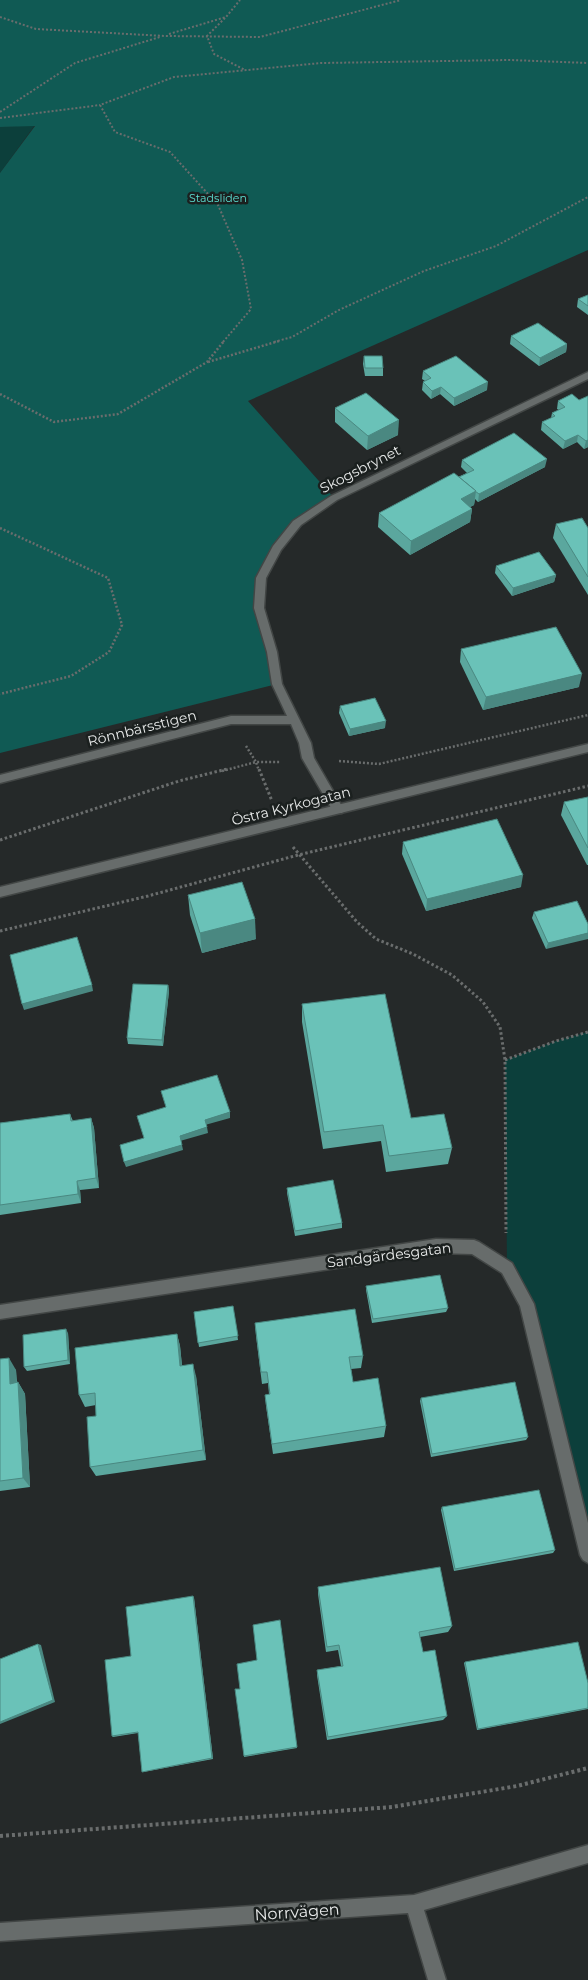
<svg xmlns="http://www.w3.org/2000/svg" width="588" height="1980" viewBox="0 0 588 1980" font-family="Montserrat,sans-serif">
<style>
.green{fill:#0c3f3b}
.forest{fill:#105a54}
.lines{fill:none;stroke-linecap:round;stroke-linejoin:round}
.street-casing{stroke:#424645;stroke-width:3}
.secondary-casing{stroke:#424645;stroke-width:3}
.path-far3{stroke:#6a6d6d;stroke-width:2;stroke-dasharray:2 2;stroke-linecap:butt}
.path-far2{stroke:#6a6d6d;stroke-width:2.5;stroke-dasharray:2 2;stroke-linecap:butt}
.path-far1{stroke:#6a6d6d;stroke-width:3;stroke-dasharray:2.5 2.5;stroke-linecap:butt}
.path{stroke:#6a6d6d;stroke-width:4;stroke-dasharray:3 3;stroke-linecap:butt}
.street{fill:#676c6b;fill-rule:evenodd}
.secondary{fill:#676c6b;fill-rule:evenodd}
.wall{fill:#5ba79e}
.shaded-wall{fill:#4a8881}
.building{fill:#6ac2b8;stroke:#4a8881}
.labels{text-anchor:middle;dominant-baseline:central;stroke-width:5;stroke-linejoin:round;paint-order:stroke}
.far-park-label{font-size:11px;fill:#5de0d3;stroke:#1b201f}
.street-label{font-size:14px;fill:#e8eaea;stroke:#1b201f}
.near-street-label{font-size:16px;fill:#e8eaea;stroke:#1b201f}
</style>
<rect width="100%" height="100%" fill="#252929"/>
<g class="green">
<polygon points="35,125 0,173 0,127"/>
<polygon points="588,1032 588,1555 527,1304 507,1268 505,1060 556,1041"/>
</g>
<polygon class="forest" points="0,0 588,0 588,250 248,401 334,498 297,523 261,578 259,608 277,684 0,753 0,173 35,126 0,127"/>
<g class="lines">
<g class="street-casing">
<g id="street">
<polygon points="588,372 588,379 337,500 301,525 281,550 266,578 264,608 277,652 282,684 311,743 314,758 344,810 342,813 334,813 302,758 299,743 291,724 231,724 0,783 0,775 231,716 287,716 272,684 267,652 254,608 256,578 273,546 293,521 331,496"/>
<polygon points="436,1239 474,1240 479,1242 512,1263 534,1304 588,1523 588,1563 583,1560 580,1555 520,1306 502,1273 472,1254 436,1253 0,1319 0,1305"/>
<polygon points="588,1845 588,1863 424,1910 446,1980 428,1980 408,1913 0,1941 0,1923 414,1895"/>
</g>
</g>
<g class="secondary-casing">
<polygon id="secondary" points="588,744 588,752 0,897 0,887"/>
</g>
<g class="path-far3">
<polyline points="0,17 36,29 165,36 260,37 401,0"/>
<polyline points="225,18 207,36 214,54 245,70"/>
<polyline points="169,34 226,17 240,0"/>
<polyline points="0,112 75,63 160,37"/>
<polyline points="0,118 100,105"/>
<polyline points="223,342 251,309 242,260 218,205 170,152 115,132 100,105 174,77 321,63 510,60 588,63"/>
<polyline points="274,342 292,337 339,310 424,271 496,246 588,197"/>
</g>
<g class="path-far2">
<polyline points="208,362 279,341"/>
<polyline points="0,394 54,422 118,414 207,362 224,341"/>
<polyline points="0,528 108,578 122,625 109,652 71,676 0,694"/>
<polyline points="246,746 256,762 281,762"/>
<polyline points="339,761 379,764 588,715"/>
<polyline points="222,771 256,762 259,771"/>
</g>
<g class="path-far1">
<polyline points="259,769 272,801"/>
<polyline points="0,840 179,781 227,769"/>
<polyline points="293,847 357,922 376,939 413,954 452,975 483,1002 500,1027 505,1060 506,1233"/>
<polyline points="0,931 148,896 298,855 588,786"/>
<polyline points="505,1060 556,1041 588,1032"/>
</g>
<polyline class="path" points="0,1836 392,1807 517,1786 588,1768"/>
<use href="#street" class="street"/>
<use href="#secondary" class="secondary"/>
</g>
<g class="wall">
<polygon points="588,295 588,315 577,307 578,299"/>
<polygon points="511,336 567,344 566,352 539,366 510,344"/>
<polygon points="364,356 383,368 383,376 365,376 363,364"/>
<polygon points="423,371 487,390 454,406 440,394 431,399 422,390 423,382 425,381 422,379"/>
<polygon points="572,394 588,447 584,449 577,442 563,449 541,430 542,422 551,418 552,413 559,410 557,409 558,401"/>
<polygon points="335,408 398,435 367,450 335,422"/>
<polygon points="462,460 545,467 478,502 475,499 474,505 470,507 472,509 470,522 410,555 378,527 379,513 467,473 461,467"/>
<polygon points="556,524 588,528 588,595 553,538"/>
<polygon points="496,566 556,575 554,582 512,596 495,573"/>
<polygon points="461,649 579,687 483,710 460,662"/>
<polygon points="340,706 385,728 349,736 339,713"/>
<polygon points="588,797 588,865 587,865 561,815 564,802"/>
<polygon points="403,842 521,887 426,911 402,854"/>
<polygon points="188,895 256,939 202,953 190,915"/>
<polygon points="534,912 588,924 546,949 532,918"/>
<polygon points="168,985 169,991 163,1046 128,1044 127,1038"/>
<polygon points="302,1004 411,1118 452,1148 448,1164 386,1172 381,1141 323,1149 302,1022"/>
<polygon points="70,1114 73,1121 91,1118 94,1128 99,1188 80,1190 81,1203 0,1215 0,1123"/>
<polygon points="287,1188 342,1223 342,1228 295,1236 287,1193"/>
<polygon points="366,1286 448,1308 446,1312 372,1323 366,1290"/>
<polygon points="233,1306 238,1340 199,1347 194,1312"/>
<polygon points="255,1323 363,1356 361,1368 351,1369 353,1382 386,1426 384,1437 273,1454 266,1406 265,1395 269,1394 268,1383 262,1384 256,1336"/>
<polygon points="68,1333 70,1364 27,1371 24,1367"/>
<polygon points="177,1334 180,1346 182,1365 196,1376 206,1460 96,1476 90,1467 96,1416 96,1405 85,1407 79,1395"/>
<polygon points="0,1359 16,1370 17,1383 18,1382 25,1394 30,1487 0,1491"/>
<polygon points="421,1398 528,1437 526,1440 431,1457 420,1401"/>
<polygon points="442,1507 555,1550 553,1553 454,1571 441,1510"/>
<polygon points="318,1587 452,1626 448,1632 420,1637 423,1652 447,1716 443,1720 327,1740 317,1675 317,1670 341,1666 338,1650 326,1652 318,1594"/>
<polygon points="193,1596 194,1598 213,1759 143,1772 142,1772 138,1733 113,1737 112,1736 131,1656"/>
<polygon points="280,1620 297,1748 244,1757 240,1689 257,1660"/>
<polygon points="465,1662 588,1683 588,1709 477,1730 464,1663"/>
</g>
<g class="shaded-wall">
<polygon points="567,344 566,352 539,366 540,358"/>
<polygon points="488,382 487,390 454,406 454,398"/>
<polygon points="441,387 440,394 431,399 432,391"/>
<polygon points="399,420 398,435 367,450 368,436"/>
<polygon points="578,435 577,442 563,449 565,441"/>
<polygon points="588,440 588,447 584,449 586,441"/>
<polygon points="547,459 545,467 478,502 479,494"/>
<polygon points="476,491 474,505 459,513 461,499"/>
<polygon points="472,509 470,522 410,555 411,541"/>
<polygon points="556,575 554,582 512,596 513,588"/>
<polygon points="582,674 579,687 483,710 486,697"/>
<polygon points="386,721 385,728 349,736 350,729"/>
<polygon points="523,875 521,887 426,911 427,899"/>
<polygon points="255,919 256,939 202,953 200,933"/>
<polygon points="588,933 588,939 546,949 548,943"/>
<polygon points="92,985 93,991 24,1010 22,1004"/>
<polygon points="168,985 169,991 163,1046 162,1040"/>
<polygon points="230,1112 230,1118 205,1125 205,1120"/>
<polygon points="91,1118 94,1128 99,1188 96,1178"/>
<polygon points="207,1127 208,1133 180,1141 180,1136"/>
<polygon points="182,1145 183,1150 126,1167 124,1162"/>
<polygon points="77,1181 80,1190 81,1203 78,1194"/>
<polygon points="66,1329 68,1333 70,1364 68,1360"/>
<polygon points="177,1334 180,1346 183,1378 180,1366"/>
<polygon points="9,1358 16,1370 17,1396 10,1384"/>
<polygon points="193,1364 196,1376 206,1460 203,1450"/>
<polygon points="18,1382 25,1394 30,1487 23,1478"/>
<polygon points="193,1596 194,1598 213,1759 212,1758"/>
<polygon points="38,1644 41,1645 55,1702 0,1724 0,1722"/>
</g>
<g class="building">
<polygon points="588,295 588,306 578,299"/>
<polygon points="538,323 567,344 540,358 511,336"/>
<polygon points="364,356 382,356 383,368 365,368"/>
<polygon points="456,356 488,382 454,398 441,387 432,391 423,382 431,378 423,371"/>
<polygon points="366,393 399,420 368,436 335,408"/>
<polygon points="572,394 579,400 588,396 588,440 586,441 578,435 565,441 542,422 555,416 552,413 565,407 558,401"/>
<polygon points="514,433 547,459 479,494 475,491 476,491 459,477 474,470 462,460"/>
<polygon points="454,473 476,491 461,499 472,509 411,541 379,513"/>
<polygon points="582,518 588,528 588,577 556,524"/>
<polygon points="539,552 556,575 513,588 496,566"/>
<polygon points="556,627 582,674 486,697 461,649"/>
<polygon points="375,698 386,721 350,729 340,706"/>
<polygon points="588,797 588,848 564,802"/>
<polygon points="497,819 523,875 427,899 403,842"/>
<polygon points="242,882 255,919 200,933 188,895"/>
<polygon points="577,901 588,924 588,933 548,943 534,912"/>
<polygon points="77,937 92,985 22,1004 10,955"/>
<polygon points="133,984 168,985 162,1040 127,1038"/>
<polygon points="385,994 411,1118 444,1114 452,1148 389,1156 383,1125 324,1132 302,1004"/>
<polygon points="217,1075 230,1112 205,1120 207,1127 180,1136 182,1145 124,1162 120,1145 144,1138 137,1116 166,1107 161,1091"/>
<polygon points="70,1114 71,1121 91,1118 96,1178 77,1181 78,1194 0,1205 0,1123"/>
<polygon points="333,1180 342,1223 295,1231 287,1188"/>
<polygon points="440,1275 448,1308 373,1319 366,1286"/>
<polygon points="233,1306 238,1336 198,1343 194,1312"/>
<polygon points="355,1309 363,1356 349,1357 353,1382 378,1378 386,1426 272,1444 265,1395 270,1394 267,1372 261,1372 255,1323"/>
<polygon points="66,1329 68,1360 24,1367 23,1335"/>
<polygon points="177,1334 180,1366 193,1364 203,1450 90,1467 87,1417 96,1416 95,1393 79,1395 75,1348"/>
<polygon points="9,1358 10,1384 18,1382 23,1478 0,1481 0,1359"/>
<polygon points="515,1382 528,1437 432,1454 421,1398"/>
<polygon points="539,1490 555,1550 455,1569 442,1507"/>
<polygon points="440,1567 452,1626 419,1632 423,1652 435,1650 447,1716 328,1737 317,1670 343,1666 339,1645 327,1647 318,1587"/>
<polygon points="193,1596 212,1758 142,1772 138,1732 112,1736 105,1660 131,1656 126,1607"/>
<polygon points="280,1620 297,1747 244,1756 235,1689 240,1689 237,1664 257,1660 253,1625"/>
<polygon points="578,1642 588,1683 588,1708 478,1729 465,1662"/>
<polygon points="38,1644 53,1700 0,1722 0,1659"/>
</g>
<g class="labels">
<g class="far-park-label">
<text x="218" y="198">Stadsliden</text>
</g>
<g class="street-label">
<text transform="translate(360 469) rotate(-27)">Skogsbrynet</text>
<text transform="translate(142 728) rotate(-14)">Rönnbärsstigen</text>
<text transform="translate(291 806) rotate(-14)">Östra Kyrkogatan</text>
<text transform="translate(389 1255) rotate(-7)">Sandgärdesgatan</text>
</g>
<g class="near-street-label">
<text transform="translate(297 1912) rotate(-4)">Norrvägen</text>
</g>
</g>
</svg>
